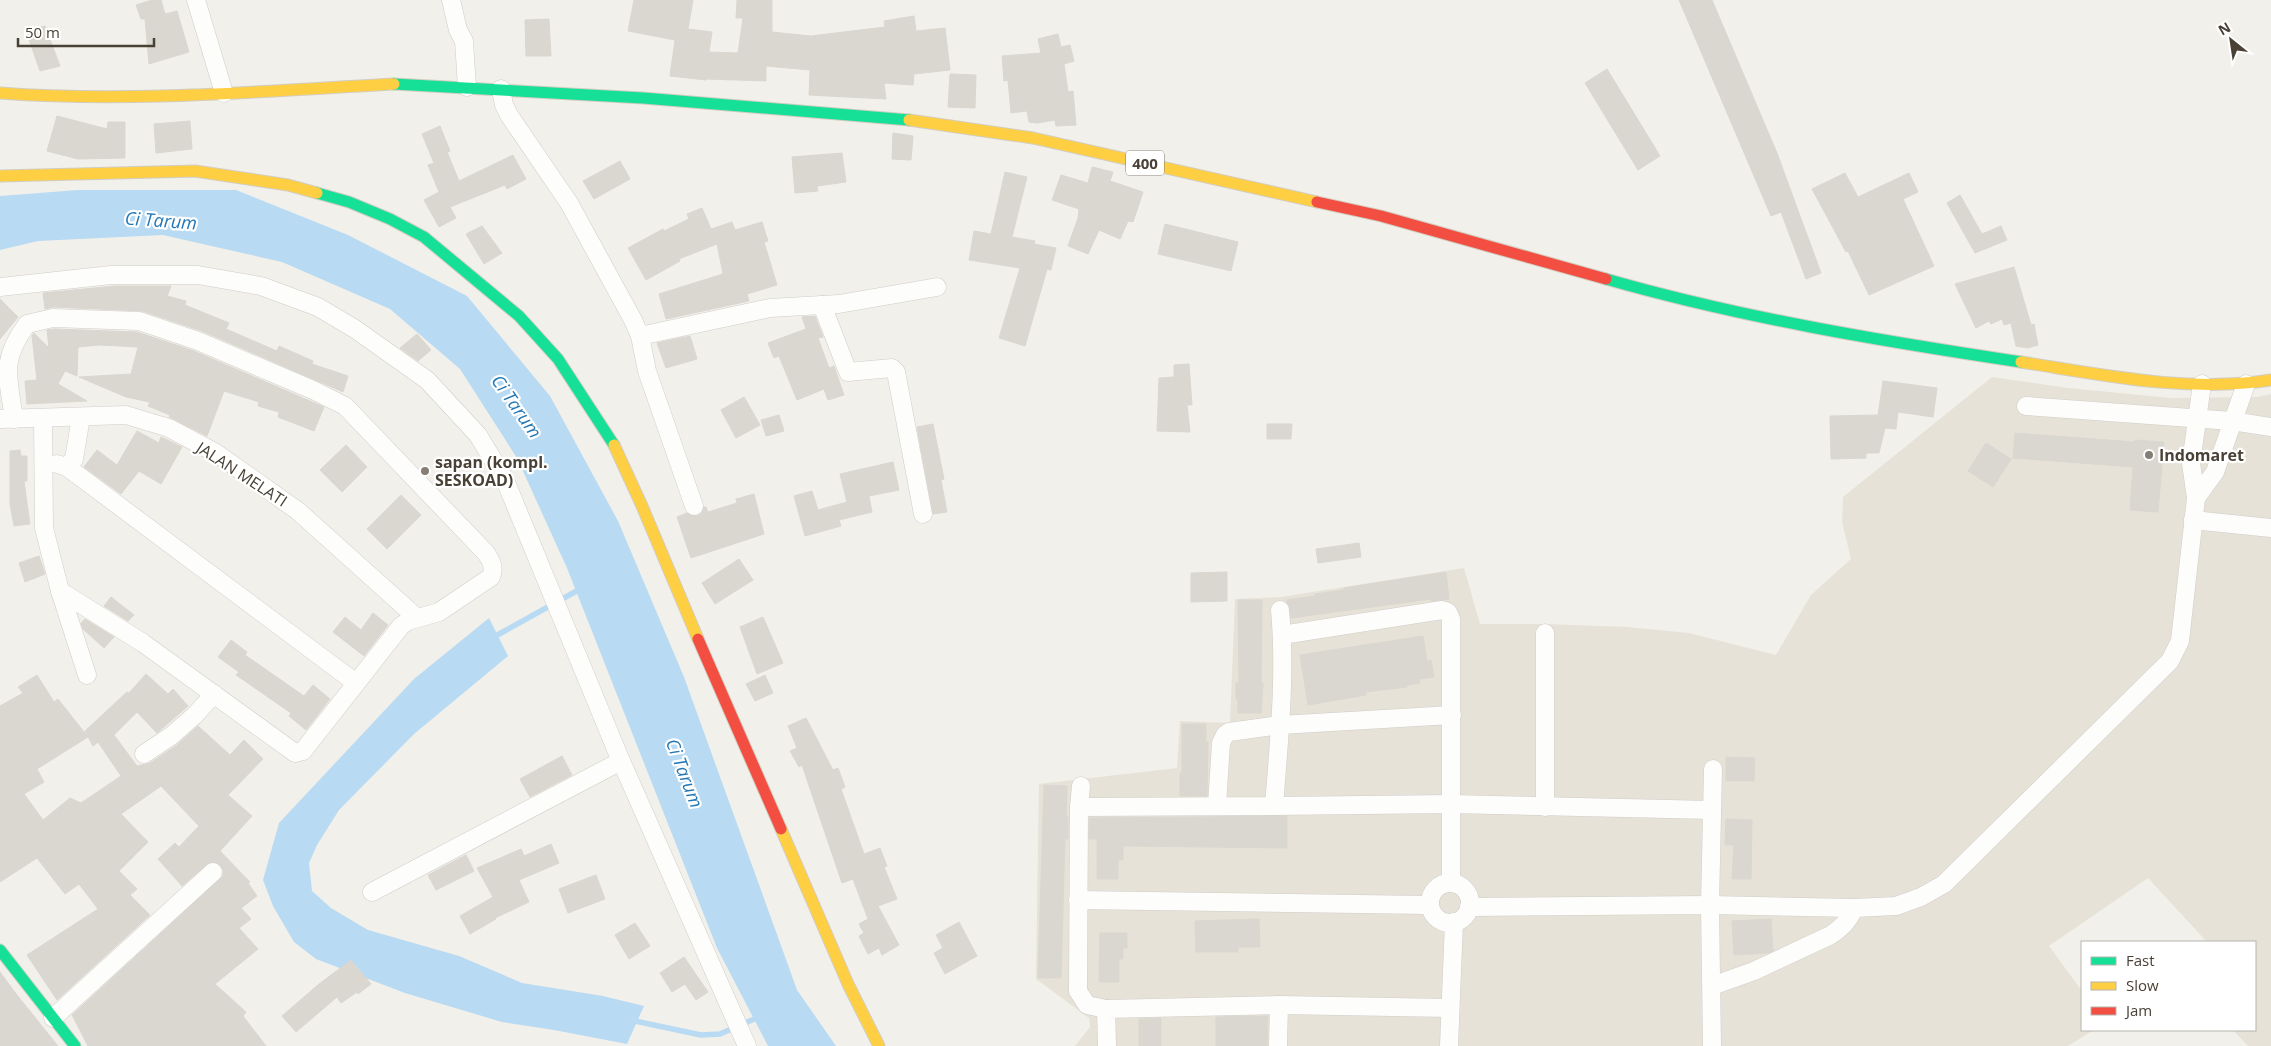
<svg xmlns="http://www.w3.org/2000/svg" width="2271" height="1046" viewBox="0 0 2271 1046" font-family="'Open Sans',sans-serif">
<style>
.residential{fill:#e6e2d7}
.water{fill:#b8daf2}
.lines{fill:none;stroke-linecap:round;stroke-linejoin:round}
.stream{stroke:#b8daf2;stroke-width:5.5}
.building{fill:#dad7d1;stroke:#dad7d0}
.street-casing{stroke:#d0cdc8;stroke-width:19}
.fast-casing{stroke:#d2cdc1;stroke-width:13}
.slow-casing{stroke:#d2cdc1;stroke-width:13}
.jam-casing{stroke:#d2cdc1;stroke-width:13}
.street{stroke:#fdfdfc;stroke-width:18}
.fast{stroke:#16e098;stroke-width:11}
.slow{stroke:#ffcf43;stroke-width:11}
.jam{stroke:#f24e42;stroke-width:11}
.poi-dot{fill:#847e74;stroke:#fff;stroke-width:2}
.labels{text-anchor:middle;dominant-baseline:central;stroke-width:4.5;stroke-linejoin:round;paint-order:stroke}
.shield{fill:#fff;stroke:#807a72;stroke-width:1}
.shield-label{font-size:15px;font-weight:bold;fill:#494135}
.poi-label{font-size:16px;font-weight:bold;fill:#494135;stroke:#fff;text-anchor:start}
.street-label{font-size:16px;fill:#494135;stroke:#fff}
.water-label{font-size:18px;font-style:italic;fill:#2477b5;stroke:#fff}
</style>
<rect width="100%" height="100%" fill="#f2f0ea"/>
<polygon class="residential" points="1992,377 2068,388 2171,398 2257,397 2271,394 2271,1046 2248,1046 2233,1030 2255,1030 2255,942 2207,942 2148,878 2049,946 2082,991 2082,1030 2094,1030 2068,1046 1075,1046 1090,1027 1089,1018 1036,979 1039,784 1177,768 1180,721 1230,723 1235,599 1281,597 1464,568 1480,624 1544,624 1627,627 1689,633 1776,655 1811,595 1851,559 1842,522 1843,497"/>
<g class="water">
<polygon points="78,190 236,190 348,235 467,296 550,396 618,521 684,677 797,990 836,1046 768,1046 717,948 567,568 517,458 460,369 390,309 282,262 163,235 38,241 0,250 0,196"/>
<polygon points="489,618 508,656 414,734 339,810 317,845 309,863 312,891 331,908 368,930 459,956 522,983 603,996 644,1006 627,1044 554,1030 502,1022 405,993 316,959 294,942 273,906 263,880 279,823 414,679"/>
</g>
<g class="lines">
<g class="stream">
<polyline points="492,638 582,588"/>
<polyline points="630,1020 701,1035 720,1034 761,1016"/>
</g>
</g>
<g class="building">
<polygon points="152,0 161,0 165,14 177,11 189,52 149,64 145,19 141,19 136,5"/>
<polygon points="634,0 693,0 688,29 712,32 709,52 738,53 743,18 736,18 737,0 772,0 772,32 811,36 885,27 884,21 914,16 916,31 945,28 950,70 914,74 913,85 884,83 886,99 809,95 810,70 766,66 766,81 706,79 706,80 670,76 675,40 628,31"/>
<polygon points="1679,0 1712,0 1777,153 1821,273 1806,279 1781,212 1771,216"/>
<polygon points="549,19 551,56 526,56 525,20"/>
<polygon points="45,26 60,66 40,71 26,31"/>
<polygon points="1058,34 1061,47 1070,45 1074,61 1064,64 1068,92 1073,91 1076,125 1056,126 1055,120 1037,123 1029,122 1027,111 1011,113 1008,80 1004,81 1002,56 1041,53 1038,39"/>
<polygon points="1607,69 1660,156 1638,170 1585,83"/>
<polygon points="950,74 976,75 975,108 948,107"/>
<polygon points="57,116 107,129 108,122 125,122 125,158 78,159 47,151"/>
<polygon points="190,121 192,149 156,153 154,124"/>
<polygon points="440,126 450,151 447,152 459,181 513,155 526,179 507,189 505,185 450,207 456,218 439,227 424,200 439,192 428,165 434,163 422,134"/>
<polygon points="893,133 913,136 911,160 892,159"/>
<polygon points="842,153 846,182 817,186 818,191 795,193 792,157"/>
<polygon points="620,161 630,179 594,199 583,181"/>
<polygon points="1092,167 1113,172 1110,181 1143,192 1133,222 1128,221 1120,239 1099,230 1088,254 1068,246 1078,218 1079,209 1052,200 1061,175 1088,183"/>
<polygon points="1005,172 1027,177 1012,237 1035,241 1034,244 1056,248 1051,270 1047,269 1025,346 999,338 1020,268 969,260 974,231 991,234"/>
<polygon points="1845,173 1858,197 1909,173 1918,192 1903,199 1934,266 1869,295 1848,251 1846,252 1812,189"/>
<polygon points="1960,195 1982,234 2001,226 2007,240 1975,253 1947,203"/>
<polygon points="702,208 711,229 732,222 735,230 762,222 768,241 764,242 777,285 747,294 749,301 666,319 659,294 723,274 717,244 679,259 680,261 646,280 628,248 663,229 664,231 689,219 687,214"/>
<polygon points="1165,224 1238,242 1231,271 1158,254"/>
<polygon points="482,226 502,253 484,264 466,234"/>
<polygon points="2014,267 2031,325 2034,324 2038,345 2028,348 2016,346 2011,323 2004,325 2002,319 1991,324 1989,321 1976,328 1955,284"/>
<polygon points="115,286 171,286 167,296 186,301 185,305 229,323 226,329 277,351 279,346 313,361 312,364 348,376 343,392 202,331 142,311 53,307 45,309 43,293"/>
<polygon points="0,299 18,317 0,339"/>
<polygon points="815,316 823,337 818,338 829,368 834,366 844,395 828,400 824,389 797,400 779,356 774,358 768,343 806,329 802,317"/>
<polygon points="54,329 137,332 194,351 324,407 314,431 278,417 279,412 258,406 259,402 224,391 207,436 169,417 170,415 148,406 150,402 126,397 79,377 131,374 138,347 99,345 78,347 77,376 65,371 58,384 87,401 27,404 25,381 37,380 32,336 34,333 49,348 47,330"/>
<polygon points="417,334 431,350 418,361 400,348"/>
<polygon points="690,336 697,359 666,368 657,343"/>
<polygon points="1189,364 1192,405 1187,405 1190,432 1157,431 1159,378 1174,377 1174,365"/>
<polygon points="1883,381 1937,388 1933,417 1898,412 1896,429 1885,428 1879,453 1866,453 1866,458 1831,459 1830,416 1878,415"/>
<polygon points="744,397 760,425 736,438 721,410"/>
<polygon points="779,415 784,431 766,436 761,420"/>
<polygon points="933,424 944,479 941,480 947,512 933,514 917,427"/>
<polygon points="1267,424 1292,424 1291,439 1267,439"/>
<polygon points="137,431 159,443 161,437 182,447 161,484 139,471 121,494 84,467 97,450 117,465"/>
<polygon points="2015,433 2135,442 2135,440 2164,442 2158,512 2130,510 2133,467 2013,458"/>
<polygon points="1986,443 2011,459 1993,487 1968,471"/>
<polygon points="346,445 367,467 342,492 320,470"/>
<polygon points="20,450 21,456 27,456 27,481 24,481 30,524 14,526 10,504 10,451"/>
<polygon points="893,462 899,490 869,496 872,512 839,520 841,526 805,536 794,496 812,491 818,510 847,502 840,474"/>
<polygon points="754,494 764,534 691,558 677,517 687,513 697,516 702,513 704,507 706,507 708,512 737,503 736,499"/>
<polygon points="401,495 421,515 387,549 367,529"/>
<polygon points="1359,543 1361,557 1318,563 1316,549"/>
<polygon points="39,556 45,574 25,582 19,563"/>
<polygon points="739,559 753,580 715,604 702,583"/>
<polygon points="1227,572 1227,601 1191,602 1191,573"/>
<polygon points="1446,572 1449,599 1431,601 1431,599 1291,618 1287,603 1287,600 1315,596 1315,594 1344,590 1344,588"/>
<polygon points="111,597 134,615 128,621 104,606"/>
<polygon points="1238,600 1262,600 1261,683 1263,683 1261,713 1238,713 1238,699 1236,699 1236,683 1239,683"/>
<polygon points="373,613 388,625 364,656 333,632 345,617 361,630"/>
<polygon points="763,617 783,663 757,674 740,627"/>
<polygon points="85,619 114,637 104,648 83,629 81,623"/>
<polygon points="1423,636 1427,661 1431,660 1434,677 1420,679 1420,683 1407,685 1407,687 1365,692 1366,695 1308,705 1300,655"/>
<polygon points="231,640 247,652 245,655 304,696 313,685 330,699 306,730 289,716 291,713 236,675 239,672 218,657"/>
<polygon points="146,674 168,694 173,689 188,706 157,733 137,712 114,735 137,766 150,763 177,745 198,726 230,755 244,740 263,759 228,795 252,816 220,851 250,882 248,883 257,896 241,908 251,919 239,928 258,949 215,984 246,1012 243,1016 266,1046 88,1046 72,1015 223,876 223,870 220,865 210,862 182,886 158,859 175,843 179,847 199,826 161,786 121,814 148,842 119,871 137,889 130,895 150,915 57,1000 27,955 98,909 79,884 65,894 37,858 0,882 0,706 23,693 18,687 37,675 54,702 58,699 88,737 37,769 44,782 24,794 43,820 70,798 81,803 121,776 98,742 93,746 85,731 127,692 129,693"/>
<polygon points="765,675 773,693 755,701 746,684"/>
<polygon points="806,718 833,770 838,768 845,787 841,789 864,854 880,848 887,866 884,867 897,899 878,906 899,945 882,955 879,948 868,954 859,936 864,933 859,924 868,919 853,879 842,883 802,765 799,767 790,751 797,748 788,726"/>
<polygon points="1182,724 1206,724 1206,742 1208,742 1207,796 1180,796 1180,773 1182,773"/>
<polygon points="562,756 572,775 530,797 520,779"/>
<polygon points="1726,757 1755,758 1754,781 1726,781"/>
<polygon points="1044,785 1067,786 1066,817 1068,817 1068,839 1065,839 1061,978 1038,978"/>
<polygon points="1287,816 1287,848 1123,846 1123,860 1118,860 1118,879 1097,879 1097,839 1089,839 1090,818"/>
<polygon points="1726,819 1752,820 1751,879 1732,879 1734,845 1725,845"/>
<polygon points="551,844 559,863 519,880 529,902 495,918 496,919 470,934 460,916 493,897 477,868 521,849 524,856"/>
<polygon points="466,855 474,871 436,890 428,875"/>
<polygon points="596,875 605,899 568,913 559,889"/>
<polygon points="1259,919 1260,947 1238,947 1238,952 1196,952 1195,921"/>
<polygon points="1771,919 1773,951 1767,953 1734,955 1732,921"/>
<polygon points="959,922 977,956 945,974 934,953 943,948 936,935"/>
<polygon points="635,923 650,946 629,959 615,935"/>
<polygon points="1100,933 1127,933 1127,948 1123,948 1123,959 1119,959 1119,982 1099,982"/>
<polygon points="684,957 708,992 696,1000 685,984 672,992 660,973"/>
<polygon points="351,960 371,984 358,994 357,992 341,1003 337,997 296,1032 282,1016 319,984"/>
<polygon points="0,972 17,995 58,1046 0,1046"/>
<polygon points="1268,1016 1267,1046 1216,1046 1216,1017"/>
<polygon points="1161,1018 1161,1046 1139,1046 1139,1019"/>
</g>
<g class="lines">
<g class="street-casing">
<g id="street">
<polyline points="196,0 224,93"/>
<polyline points="451,0 458,30 464,41 467,87"/>
<polyline points="501,89 504,105 509,115 569,203 633,320 640,336 647,371 694,506"/>
<polyline points="0,287 111,275 198,275 261,286 318,307 355,329 427,380 478,435 505,480 618,754 747,1046"/>
<polyline points="822,305 839,304 937,287"/>
<polyline points="640,336 770,308 822,305 848,372 892,368 896,372 923,514"/>
<polyline points="2202,384 2191,463 2196,498 2215,472 2246,384"/>
<polyline points="2026,406 2232,421 2271,427"/>
<polyline points="43,418 44,528 60,591 87,675"/>
<polyline points="0,419 126,415 169,428 216,453 298,511 416,617"/>
<path d="M14,419C8,376 0,361 27,324L53,318L139,321L198,341L313,390L345,406L486,553C491,561 495,567 491,577L439,612L408,621L401,626L303,751L295,753L143,643L60,591"/>
<polyline points="57,464 67,467 74,459 81,417"/>
<polyline points="67,467 356,683"/>
<polyline points="2193,520 2271,528"/>
<polyline points="1282,635 1442,610 1448,612 1451,619 1451,882"/>
<polyline points="144,754 171,736 195,715 214,694"/>
<polyline points="1217,805 1221,743 1225,735 1229,732 1280,725 1452,715"/>
<polyline points="1274,806 1451,804 1712,810"/>
<polyline points="1079,807 1081,786"/>
<polyline points="1545,807 1545,633"/>
<circle cx="1450" cy="903" r="20"/>
<polyline points="372,892 621,761"/>
<polyline points="1078,900 1429,905"/>
<polyline points="1469,907 1710,905 1854,908 1896,906 1921,897 1944,884 2170,661 2180,641 2196,498"/>
<path d="M1712,986L1754,971L1831,935C1842,927 1849,921 1854,908"/>
<path d="M1106,1009L1087,1005L1078,991L1079,807L1274,806C1279,741 1286,675 1280,610"/>
<polyline points="53,1018 213,872"/>
<polyline points="1107,1046 1106,1009 1279,1005 1449,1008"/>
<polyline points="1278,1046 1279,1005"/>
<polyline points="1449,1046 1454,922"/>
<polyline points="1712,1046 1710,905 1713,769"/>
</g>
</g>
<g class="fast-casing">
<g id="fast">
<polyline points="394,84 643,98 909,120"/>
<polyline points="317,193 349,202 390,219 424,237 519,316 558,359 614,445"/>
<path d="M1606,279C1742,318 1882,341 2021,362"/>
<polyline points="0,950 75,1046"/>
</g>
</g>
<g class="slow-casing">
<g id="slow">
<path d="M0,93C131,103 263,91 394,84"/>
<polyline points="909,120 1033,138 1317,202"/>
<polyline points="0,176 195,171 288,185 317,193"/>
<path d="M2021,362C2104,375 2188,393 2271,380"/>
<polyline points="614,445 642,506 698,639"/>
<polyline points="781,829 848,984 879,1046"/>
</g>
</g>
<g class="jam-casing">
<g id="jam">
<polyline points="1317,202 1381,216 1606,279"/>
<polyline points="698,639 781,829"/>
</g>
</g>
<use href="#street" class="street"/>
<use href="#fast" class="fast"/>
<use href="#slow" class="slow"/>
<use href="#jam" class="jam"/>
</g>
<g class="poi-dot">
<circle cx="2149" cy="455" r="5"/>
<circle cx="425" cy="471" r="5"/>
</g>
<g class="labels">
<rect class="shield" x="1126" y="150.5" width="38" height="25" rx="4"/>
<g class="shield-label">
<text x="1145" y="163">400</text>
</g>
<g class="poi-label">
<text x="2159" y="455">Indomaret</text>
<text x="435" y="462">sapan (kompl.<tspan x="435" dy="18">SESKOAD)</tspan></text>
</g>
<g class="street-label">
<text transform="translate(242 474) rotate(33)">JALAN MELATI</text>
</g>
<g class="water-label">
<text transform="translate(161 220) rotate(4)">Ci Tarum</text>
<text transform="translate(517 406) rotate(55)">Ci Tarum</text>
<text transform="translate(685 773) rotate(69)">Ci Tarum</text>
</g>
</g>
<rect x="2081" y="941" width="175" height="90" fill="#ffffff" stroke="#b6b3ae"/>
<rect x="2091" y="957" width="25" height="8" fill="#16e098" stroke="#b6b3ae"/>
<text x="2126" y="966" font-size="15" fill="#494135">Fast</text>
<rect x="2091" y="982" width="25" height="8" fill="#ffcf43" stroke="#b6b3ae"/>
<text x="2126" y="991" font-size="15" fill="#494135">Slow</text>
<rect x="2091" y="1007" width="25" height="8" fill="#f24e42" stroke="#b6b3ae"/>
<text x="2126" y="1016" font-size="15" fill="#494135">Jam</text>
<g transform="translate(2231 40) rotate(330)" stroke="#ffffff" stroke-width="4" paint-order="stroke">
<path d="M0-4L9 19L0 12L-9 19Z" fill="#494135"/>
<text y="-8" font-size="14" font-weight="bold" text-anchor="middle" fill="#494135">N</text>
</g>
<path d="M18 38v8h136v-8" fill="none" stroke="#494135" stroke-width="2.5"/>
<text x="25" y="38" font-size="15" fill="#494135" stroke="#ffffff" stroke-width="4" paint-order="stroke">50 m</text>
</svg>
